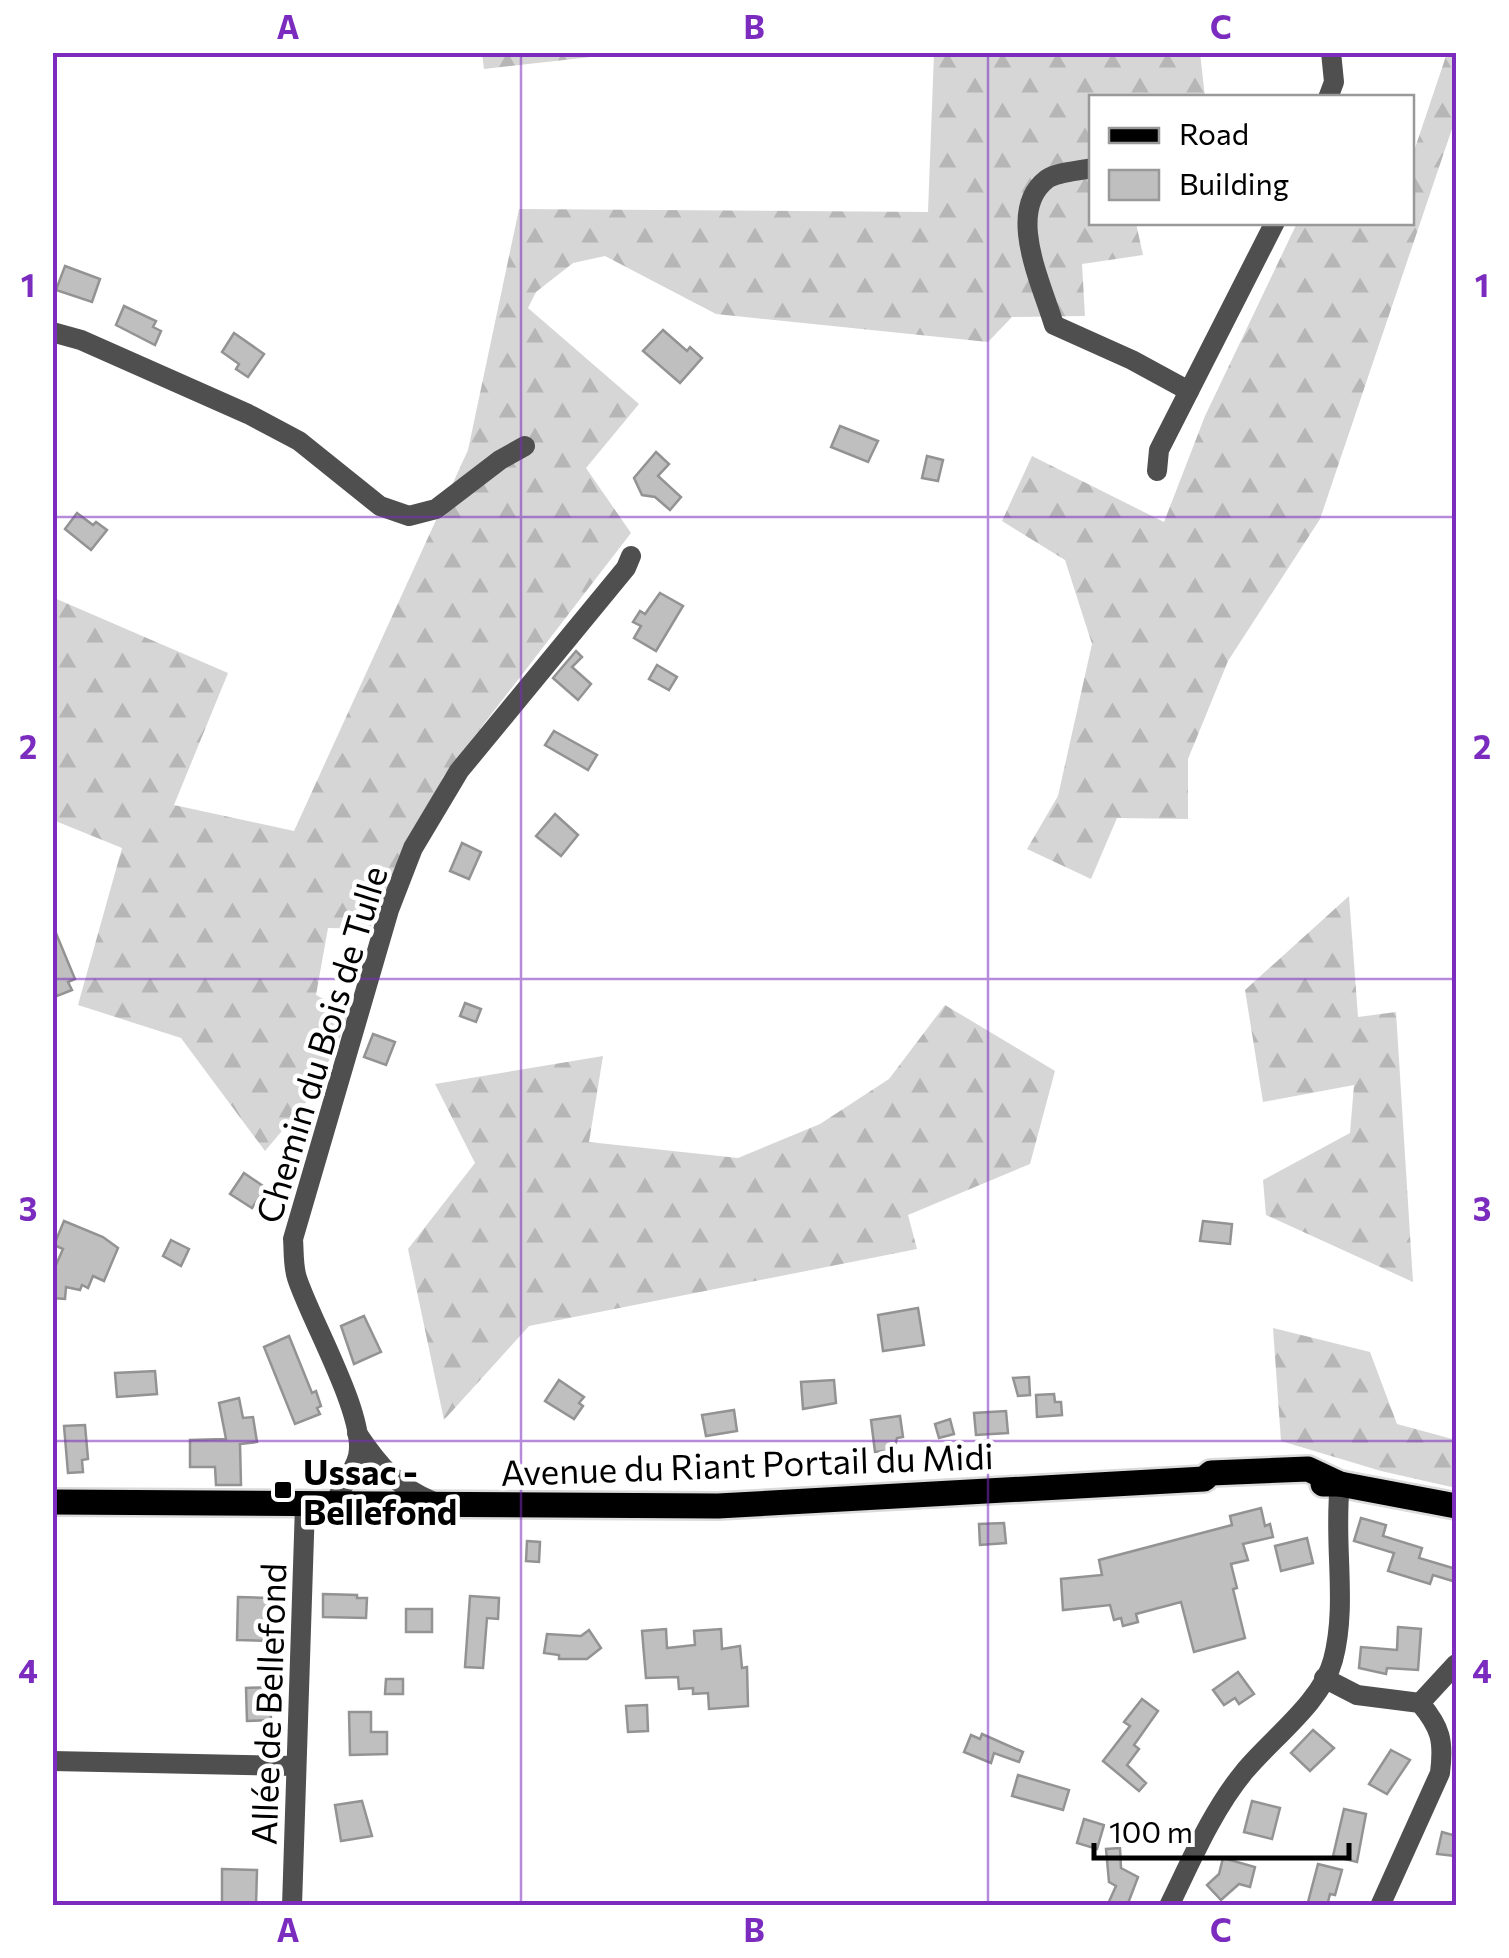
<svg xmlns="http://www.w3.org/2000/svg" width="1509" height="1958" viewBox="0 0 1509 1958" font-family="Commissioner,sans-serif">
<style>
.forest{fill:url(#forest-firs)}
.building{fill:#bfbfbf;stroke:#939393;stroke-width:2.5}
.lines{fill:none;stroke-linecap:round;stroke-linejoin:round}
.major-casing{stroke:#dbdbdb;stroke-width:30}
.minor{stroke:#4f4f4f;stroke-width:20}
.major{stroke:#000;stroke-width:25}
.grid{fill:none;stroke:#7b2cbf;stroke-width:2.5;stroke-opacity:0.55}
.poi-dot{fill:#000;stroke:#fff;stroke-width:4}
.labels{text-anchor:middle;dominant-baseline:central;stroke-width:9;stroke-linejoin:round;paint-order:stroke}
.street-label{font-size:35px;fill:#000;stroke:#fff}
.poi-label{font-size:35px;font-weight:bold;fill:#000;stroke:#fff;text-anchor:start}
.neatline{fill:none;stroke:#7b2cbf;stroke-width:4}
.grid-label{font-size:32px;text-anchor:middle;font-weight:bold;fill:#7b2cbf}
</style>
<defs>
<pattern id="forest-firs" width="22" height="20" patternUnits="userSpaceOnUse" patternTransform="scale(2.5)"><rect width="22" height="20" fill="#d6d6d6"/><path d="M5 1l3.5 6h-7zM16 11l3.5 6h-7z" fill="#b6b6b6"/></pattern>
</defs>
<rect width="100%" height="100%" fill="#fff"/>
<g class="forest">
<polygon points="482,53 482,52 627,53 484,69"/>
<polygon points="934,53 1200,53 1205,97 1092,98 1092,222 1136,223 1143,255 1082,264 1085,316 1012,317 988,342 716,314 605,256 573,263 536,292 528,308 639,404 586,468 631,533 443,777 370,929 328,928 316,995 351,1014 313,1094 265,1151 181,1038 78,1005 122,848 53,820 52,597 228,673 174,805 294,831 468,450 519,209 928,212"/>
<polygon points="1447,53 1456,53 1456,117 1320,519 1228,661 1188,759 1188,819 1117,818 1091,879 1027,849 1058,796 1092,644 1065,560 1002,521 1032,456 1164,522 1205,416 1297,223 1412,222 1412,157"/>
<polygon points="1349,896 1358,1017 1396,1012 1413,1282 1266,1215 1263,1180 1350,1133 1354,1085 1263,1102 1245,990"/>
<polygon points="945,1005 1055,1071 1030,1164 908,1215 917,1249 529,1326 444,1420 408,1249 475,1163 435,1084 603,1056 589,1142 738,1158 820,1124 889,1079"/>
<polygon points="1273,1328 1370,1352 1397,1424 1456,1440 1456,1488 1381,1471 1281,1441"/>
</g>
<g class="building">
<polygon points="65,266 100,279 92,302 56,290"/>
<polygon points="124,306 156,321 153,327 161,331 155,345 116,325"/>
<polygon points="663,330 687,351 690,347 702,358 680,383 643,351"/>
<polygon points="234,333 264,354 248,377 236,369 239,364 222,352"/>
<polygon points="840,426 878,441 868,462 831,447"/>
<polygon points="656,452 669,464 658,476 681,497 670,510 655,497 642,495 634,478"/>
<polygon points="927,456 943,460 938,481 922,478"/>
<polygon points="77,513 93,525 96,522 107,530 91,550 65,529"/>
<polygon points="660,593 683,606 656,651 634,638 641,626 633,622 640,611 645,614"/>
<polygon points="576,651 582,657 572,667 591,684 578,700 553,678"/>
<polygon points="657,665 677,677 669,690 649,679"/>
<polygon points="554,731 597,755 588,770 545,745"/>
<polygon points="555,814 578,835 561,856 536,836"/>
<polygon points="462,843 481,852 469,879 450,871"/>
<polygon points="53,926 75,979 68,982 72,990 57,996 52,985"/>
<polygon points="465,1003 481,1009 476,1022 460,1016"/>
<polygon points="373,1034 395,1042 386,1065 364,1057"/>
<polygon points="244,1173 266,1188 252,1208 230,1194"/>
<polygon points="64,1221 103,1237 118,1248 104,1281 93,1276 88,1288 82,1285 80,1290 66,1287 65,1299 52,1298 52,1274 63,1249 54,1245"/>
<polygon points="1203,1221 1232,1224 1230,1244 1200,1241"/>
<polygon points="171,1240 189,1249 181,1266 163,1256"/>
<polygon points="918,1308 924,1345 883,1351 878,1315"/>
<polygon points="364,1316 381,1352 354,1364 341,1326"/>
<polygon points="289,1336 312,1393 316,1391 321,1406 317,1408 320,1414 295,1424 264,1347"/>
<polygon points="155,1371 157,1394 117,1397 115,1373"/>
<polygon points="1029,1377 1030,1395 1018,1396 1013,1378"/>
<polygon points="559,1380 584,1397 579,1403 583,1406 574,1419 545,1401"/>
<polygon points="834,1380 836,1403 803,1409 801,1382"/>
<polygon points="1054,1394 1055,1402 1061,1402 1062,1415 1037,1417 1036,1395"/>
<polygon points="239,1398 243,1418 253,1417 257,1442 240,1444 241,1485 216,1485 215,1467 190,1467 190,1440 226,1439 219,1403"/>
<polygon points="734,1410 737,1431 706,1436 702,1415"/>
<polygon points="1006,1411 1008,1433 976,1435 974,1413"/>
<polygon points="900,1416 903,1437 897,1438 894,1450 875,1452 871,1420"/>
<polygon points="950,1419 954,1434 939,1438 935,1424"/>
<polygon points="85,1425 88,1459 82,1460 83,1472 68,1473 64,1426"/>
<polygon points="1261,1508 1265,1526 1270,1524 1273,1537 1243,1544 1248,1560 1231,1564 1237,1588 1233,1589 1245,1638 1194,1652 1181,1602 1136,1614 1138,1622 1123,1626 1121,1618 1114,1620 1110,1605 1063,1610 1061,1579 1102,1575 1099,1560 1232,1525 1230,1516"/>
<polygon points="1361,1518 1386,1525 1383,1536 1422,1548 1419,1558 1456,1569 1456,1582 1433,1575 1430,1584 1388,1571 1394,1553 1354,1541"/>
<polygon points="1004,1523 1006,1543 980,1545 979,1524"/>
<polygon points="1307,1538 1313,1563 1281,1571 1275,1546"/>
<polygon points="527,1541 540,1542 539,1562 526,1561"/>
<polygon points="323,1594 357,1595 357,1598 367,1598 366,1618 323,1617"/>
<polygon points="470,1596 499,1598 498,1619 487,1618 483,1668 465,1667"/>
<polygon points="238,1597 267,1598 268,1610 272,1610 271,1641 237,1640"/>
<rect x="406" y="1609" width="26" height="23"/>
<polygon points="1398,1627 1421,1629 1418,1670 1387,1668 1386,1674 1359,1668 1361,1647 1397,1650"/>
<polygon points="666,1629 667,1648 695,1645 694,1631 721,1629 722,1649 740,1646 742,1668 747,1667 748,1706 709,1709 708,1693 693,1694 693,1688 679,1689 678,1677 646,1678 642,1631"/>
<polygon points="589,1630 601,1648 587,1659 559,1659 559,1655 544,1653 547,1634 581,1636"/>
<polygon points="1238,1672 1254,1694 1239,1704 1235,1698 1224,1705 1213,1690"/>
<polygon points="386,1679 403,1679 403,1694 385,1694"/>
<polygon points="270,1687 271,1720 247,1721 246,1688"/>
<polygon points="1142,1699 1158,1711 1134,1745 1139,1749 1127,1765 1146,1783 1139,1791 1103,1761 1130,1726 1124,1722"/>
<polygon points="647,1705 648,1731 628,1732 626,1706"/>
<polygon points="349,1712 371,1712 371,1732 387,1732 387,1754 350,1755"/>
<polygon points="1313,1730 1334,1748 1310,1771 1291,1753"/>
<polygon points="982,1734 1023,1752 1019,1762 994,1753 991,1763 964,1752 971,1735 980,1739"/>
<polygon points="1391,1750 1410,1760 1387,1794 1369,1784"/>
<polygon points="1018,1775 1069,1790 1063,1810 1012,1796"/>
<polygon points="362,1801 372,1836 341,1841 335,1805"/>
<polygon points="1252,1801 1280,1808 1272,1839 1244,1832"/>
<polygon points="1344,1809 1366,1814 1357,1862 1333,1856"/>
<polygon points="1084,1819 1104,1825 1097,1849 1077,1843"/>
<polygon points="1442,1832 1456,1836 1456,1856 1437,1854"/>
<polygon points="1120,1848 1121,1868 1138,1877 1127,1906 1107,1906 1116,1886 1109,1882 1106,1849"/>
<polygon points="1223,1858 1255,1867 1250,1887 1239,1884 1221,1900 1207,1885 1219,1874"/>
<polygon points="1318,1864 1342,1870 1335,1895 1330,1894 1327,1906 1307,1906"/>
<polygon points="222,1869 257,1870 256,1906 222,1906"/>
</g>
<g class="lines">
<g class="major-casing">
<g id="major">
<polyline points="1323,1484 1340,1484 1456,1506"/>
<polyline points="52,1502 718,1506 1204,1479 1211,1473 1308,1469 1340,1484"/>
</g>
</g>
<g class="minor">
<polyline points="1328,98 1334,82 1331,52"/>
<path d="M1092,168C1079,171 1057,172 1047,179C1005,211 1042,284 1054,325L1132,360L1189,391"/>
<polyline points="52,332 81,340 248,414 299,441 380,506 409,516 436,509 500,460 525,446"/>
<polyline points="1157,471 1159,450 1275,222"/>
<path d="M357,1433C379,1466 397,1487 434,1502"/>
<path d="M335,1506C339,1487 354,1473 358,1456C367,1417 310,1319 297,1278C293,1266 294,1251 293,1239L389,910L413,848L459,771L626,568L631,556"/>
<path d="M1324,1678L1357,1695L1420,1703C1441,1728 1444,1741 1440,1773L1380,1906"/>
<polyline points="1420,1703 1456,1664"/>
<polyline points="52,1761 296,1766"/>
<polyline points="292,1906 305,1505"/>
<path d="M1169,1906C1191,1861 1212,1811 1244,1772C1271,1739 1322,1702 1333,1660C1348,1604 1333,1541 1340,1484"/>
</g>
<use href="#major" class="major"/>
</g>
<path class="grid" d="M521,52V1906M988,52V1906M52,517H1456M52,979H1456M52,1441H1456"/>
<rect class="poi-dot" x="273" y="1480" width="20" height="20" rx="5"/>
<g class="labels">
<g class="street-label">
<text transform="translate(320 1044) rotate(-73)">Chemin du Bois de Tulle</text>
<text transform="translate(747 1463) rotate(-2)">Avenue du Riant Portail du Midi</text>
<text transform="translate(267 1704) rotate(-88)">Allée de Bellefond</text>
</g>
<g class="poi-label">
<text x="303" y="1470">Ussac -<tspan x="303" dy="40">Bellefond</tspan></text>
</g>
</g>
<rect width="1509" height="1958" fill="none" stroke="#ffffff" stroke-width="110"/>
<rect x="1089" y="95" width="325" height="130" fill="#ffffff" stroke="#999999" stroke-width="2.5"/>
<rect x="1109" y="128" width="50" height="15" fill="#000000" stroke="#999999" stroke-width="2.5"/>
<text x="1179" y="145" font-size="30" fill="#000000">Road</text>
<rect x="1109" y="170" width="50" height="30" fill="#bfbfbf" stroke="#999999" stroke-width="2.5"/>
<text x="1179" y="195" font-size="30" fill="#000000">Building</text>
<path d="M1094 1843v15h255v-15" fill="none" stroke="#000000" stroke-width="5"/>
<text x="1109" y="1843" font-size="30" fill="#000000" stroke="#ffffff" stroke-width="8" paint-order="stroke">100 m</text>
<rect x="55" y="55" width="1399" height="1848" class="neatline"/>
<g class="grid-label">
<text x="288" y="39">A</text>
<text x="754" y="39">B</text>
<text x="1221" y="39">C</text>
<text x="28" y="297">1</text>
<text x="1482" y="297">1</text>
<text x="28" y="759">2</text>
<text x="1482" y="759">2</text>
<text x="28" y="1221">3</text>
<text x="1482" y="1221">3</text>
<text x="28" y="1683">4</text>
<text x="1482" y="1683">4</text>
<text x="288" y="1942">A</text>
<text x="754" y="1942">B</text>
<text x="1221" y="1942">C</text>
</g>
</svg>
